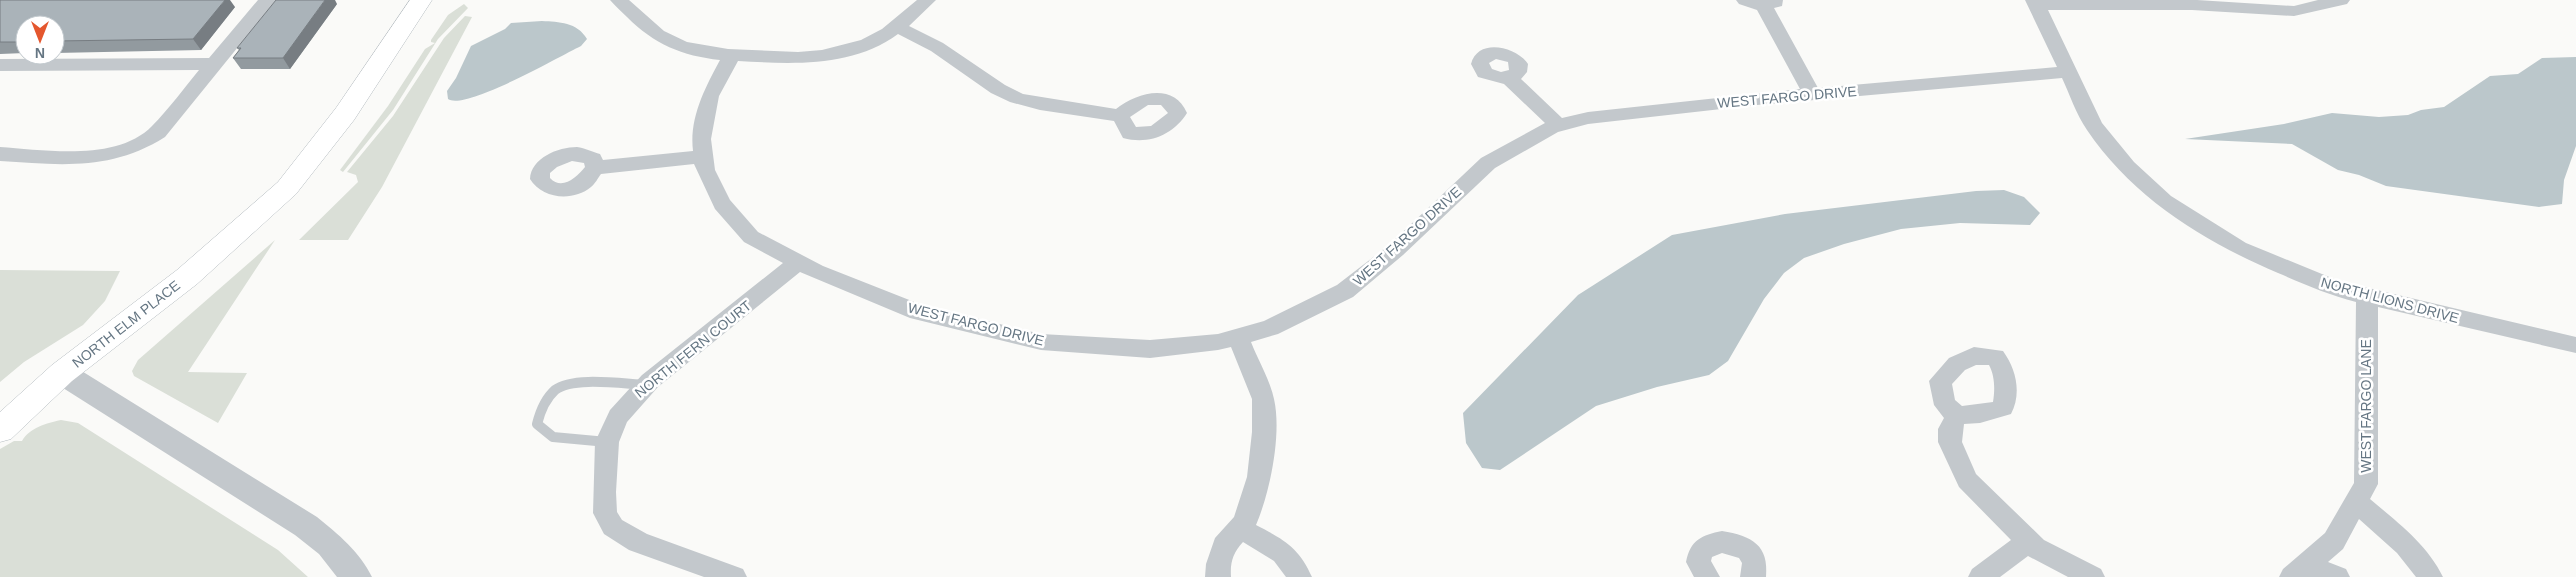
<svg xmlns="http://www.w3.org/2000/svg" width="2576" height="577" viewBox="0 0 2576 577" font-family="Helvetica,sans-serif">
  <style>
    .green { fill: #dadfd7 }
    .water { fill: #bbc7cb }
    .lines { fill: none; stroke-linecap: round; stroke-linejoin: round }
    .secondary-casing { stroke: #b3babf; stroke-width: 1 }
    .service { stroke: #c3c8cc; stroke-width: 10 }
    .minor { fill: #c3c8cc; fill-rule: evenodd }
    .tertiary { fill: #c3c8cc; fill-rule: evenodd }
    .secondary { fill: #fff; fill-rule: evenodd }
    .wall { fill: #929a9f }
    .shaded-wall { fill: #777d82 }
    .building { fill: #aab3b9; stroke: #777d82 }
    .labels { text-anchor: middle; stroke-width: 5; stroke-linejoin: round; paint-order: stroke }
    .street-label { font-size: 14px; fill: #657683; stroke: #fff }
  </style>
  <rect width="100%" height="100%" fill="#fafaf8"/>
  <!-- green -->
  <g class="green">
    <path d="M 464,4 L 468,8 L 438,39 L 393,110 L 343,172 L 340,170 L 388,106 L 425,49 L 435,43 L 431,42 L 431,40 L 448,15 Z"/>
    <path d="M 465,16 L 472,17 L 382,187 L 348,240 L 299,240 L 358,182 L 356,175 L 347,172 L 393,116 L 444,38 Z"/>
    <path d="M 275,240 L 188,372 L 247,373 L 218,423 L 134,376 L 132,371 L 138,360 Z"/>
    <path d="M 0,270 L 120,271 L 105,301 L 83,325 L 24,362 L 0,382 Z"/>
    <path d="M 61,420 L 78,423 L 278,550 L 308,577 L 0,577 L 0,449 L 14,441 L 22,441 C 29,428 47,423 61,420 Z"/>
  </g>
  <!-- water -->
  <g class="water">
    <path d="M 542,21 C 559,22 577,22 587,39 L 581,46 C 560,56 465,111 448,99 L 447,91 L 456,78 L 471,46 L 505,29 L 511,23 Z"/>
    <path d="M 2576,57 L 2576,146 L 2564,180 L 2562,204 L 2539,207 L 2386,186 L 2359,175 L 2338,170 L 2292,144 L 2185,139 L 2284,124 L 2332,113 L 2379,117 L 2408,115 L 2421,110 L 2444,107 L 2490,76 L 2518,74 L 2542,58 Z"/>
    <path d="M 2004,190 L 2024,197 L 2040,213 L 2030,225 L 1960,223 L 1901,229 L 1844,244 L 1804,258 L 1784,273 L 1764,299 L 1728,361 L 1709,375 L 1657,387 L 1596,406 L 1500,470 L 1482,468 L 1466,443 L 1463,413 L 1578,295 L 1672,235 L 1785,214 L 1976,191 Z"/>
  </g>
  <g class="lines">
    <defs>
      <path id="secondary" d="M 410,0 L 432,0 L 354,120 L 296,194 L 197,284 L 72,381 L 11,439 L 0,442 L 0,412 L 52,365 L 177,270 L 278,182 L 336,108 Z"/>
    </defs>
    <!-- secondary casing -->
    <use href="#secondary" class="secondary-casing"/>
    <!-- service -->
    <path class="service" d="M 607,442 L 553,437 L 537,424 C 540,412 545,399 555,390 C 573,376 623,384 646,385"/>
    <!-- minor -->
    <g class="minor">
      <path d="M 258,0 L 276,0 L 165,137 C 111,171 61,165 0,161 L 0,147 C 45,150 117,162 152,126 C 169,109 184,88 199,70 L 0,71 L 0,59 L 209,58 Z"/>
      <path d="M 610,0 L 629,0 L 664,31 L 687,42 L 728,49 L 798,52 L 822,50 L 861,40 L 882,29 L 917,0 L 936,0 L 909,26 L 943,43 L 1005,85 L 1023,94 L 1116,109 C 1137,92 1174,82 1187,113 C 1173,135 1149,145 1123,138 L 1114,121 L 1040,110 L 1010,102 L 991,93 L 931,51 L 898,34 C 852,68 791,64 738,61 L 719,96 L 711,139 L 715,170 L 730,200 L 758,232 L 823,266 L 922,305 L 1041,334 L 1150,340 L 1218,334 L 1264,321 L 1337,285 L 1389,245 L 1481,158 L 1545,123 L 1504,84 L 1478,77 L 1471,64 C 1478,37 1517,47 1528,64 L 1527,72 L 1521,79 L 1562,118 L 1588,112 L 1800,89 L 1757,10 L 1739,4 L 1736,0 L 1783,0 L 1782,6 L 1774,8 L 1818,88 L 2057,67 L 2025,0 L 2197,0 L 2294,6 L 2318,0 L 2350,0 L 2347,4 L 2294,16 L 2192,10 L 2048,10 L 2102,123 L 2134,162 L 2171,196 L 2246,243 L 2339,281 L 2576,337 L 2576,353 L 2378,307 L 2378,484 L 2370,499 C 2397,522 2427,544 2443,577 L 2416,577 L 2397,553 L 2359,519 L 2343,549 L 2328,562 L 2346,569 L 2350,577 L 2279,577 L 2283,569 L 2325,533 L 2354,483 L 2356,302 C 2329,295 2304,284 2278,273 C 2203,241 2133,198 2087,130 C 2076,114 2070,95 2062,78 L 1757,105 L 1588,124 L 1558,132 L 1495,168 L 1403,255 L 1353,297 L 1278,334 L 1251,342 C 1258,360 1270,380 1274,399 C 1282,434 1270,492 1256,525 C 1283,539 1299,547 1312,577 L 1286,577 L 1274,561 L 1243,542 C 1233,553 1230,562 1231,577 L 1205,577 L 1206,564 L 1215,538 L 1234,517 L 1247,477 L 1252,432 L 1252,399 L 1231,347 L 1218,350 L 1150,358 L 1041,350 L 910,318 L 800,272 L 658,387 L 627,422 L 619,442 L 616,492 L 617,512 L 622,520 L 647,534 L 743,569 L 747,577 L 704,577 L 629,550 L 604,534 L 593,513 L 595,442 L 610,410 L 642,375 L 783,263 L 744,242 L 715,209 L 694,164 L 601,174 C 598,178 595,184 591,187 C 573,202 542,199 530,179 C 531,158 558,147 577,147 C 585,148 593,152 600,154 L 603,160 L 693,151 C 689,118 705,88 720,60 C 682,56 654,44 627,17 C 621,11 615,6 610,0 ZM 1496,59 L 1508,62 L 1509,70 L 1501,72 L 1492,69 L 1489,63 ZM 1148,105 L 1161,105 L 1168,113 L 1151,126 L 1136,127 L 1130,117 ZM 572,161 L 584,163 L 585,167 C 577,177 562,191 550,178 L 550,173 L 557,167 Z"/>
      <path d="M 1974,347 L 2003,351 C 2016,369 2022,393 2011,414 L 1980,423 L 1964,424 L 1962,442 L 1976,474 L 2044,540 L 2101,569 L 2105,577 L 2068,577 L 2028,556 L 2000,577 L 1968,577 L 1972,569 L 2011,540 L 1959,487 L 1938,442 L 1938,429 L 1944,418 L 1934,405 L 1929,381 L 1949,358 ZM 1976,365 L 1989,365 C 1995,376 1995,390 1993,402 L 1962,406 L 1955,400 L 1952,384 L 1965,370 Z"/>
      <path d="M 1722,531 C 1752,536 1769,545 1766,577 L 1740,577 L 1742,563 L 1739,558 L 1722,553 L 1712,557 L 1711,561 L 1720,577 L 1694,577 L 1686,562 C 1690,540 1702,535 1722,531 Z"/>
    </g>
    <!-- tertiary -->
    <path class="tertiary" d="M 62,362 L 72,365 L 317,517 C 338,534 360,552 372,577 L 337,577 L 319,554 L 295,535 L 52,381 L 48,373 L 52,365 Z"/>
    <!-- secondary -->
    <use href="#secondary" class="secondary"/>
  </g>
  <!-- wall -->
  <g class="wall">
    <path d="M 0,0 L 235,7 L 201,50 L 55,53 L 55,25 L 25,25 L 25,53 L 0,54 Z"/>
    <path d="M 337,4 L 290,69 L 241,69 L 233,58 L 239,50 L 237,48 Z"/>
  </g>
  <!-- shaded-wall -->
  <g class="shaded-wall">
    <path d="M 225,0 L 230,0 L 235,7 L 201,50 L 193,39 Z"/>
    <path d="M 325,0 L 335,0 L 337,4 L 290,69 L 283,58 Z"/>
  </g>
  <!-- building -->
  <g class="building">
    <path d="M 0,0 L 225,0 L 193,39 L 55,41 L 55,25 L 25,25 L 25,42 L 0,42 Z"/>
    <path d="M 276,0 L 325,0 L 283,58 L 233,58 L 241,48 L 237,48 Z"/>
  </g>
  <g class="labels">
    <!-- street labels -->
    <g class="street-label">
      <text transform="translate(1787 97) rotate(-5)" y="5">WEST FARGO DRIVE</text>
      <text transform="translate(1407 236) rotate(-42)" y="5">WEST FARGO DRIVE</text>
      <text transform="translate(2390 300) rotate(15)" y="5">NORTH LIONS DRIVE</text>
      <text transform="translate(126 324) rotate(-38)" y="5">NORTH ELM PLACE</text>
      <text transform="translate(976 324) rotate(14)" y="5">WEST FARGO DRIVE</text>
      <text transform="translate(693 349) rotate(-39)" y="5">NORTH FERN COURT</text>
      <text transform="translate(2366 406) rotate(-90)" y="5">WEST FARGO LANE</text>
    </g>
  </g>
  <!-- north arrow -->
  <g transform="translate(40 40) rotate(180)"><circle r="24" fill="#ffffff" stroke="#c1c8cd"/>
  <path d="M0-4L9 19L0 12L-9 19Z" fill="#e4572e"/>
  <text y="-8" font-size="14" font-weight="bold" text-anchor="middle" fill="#657683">N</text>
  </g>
</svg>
